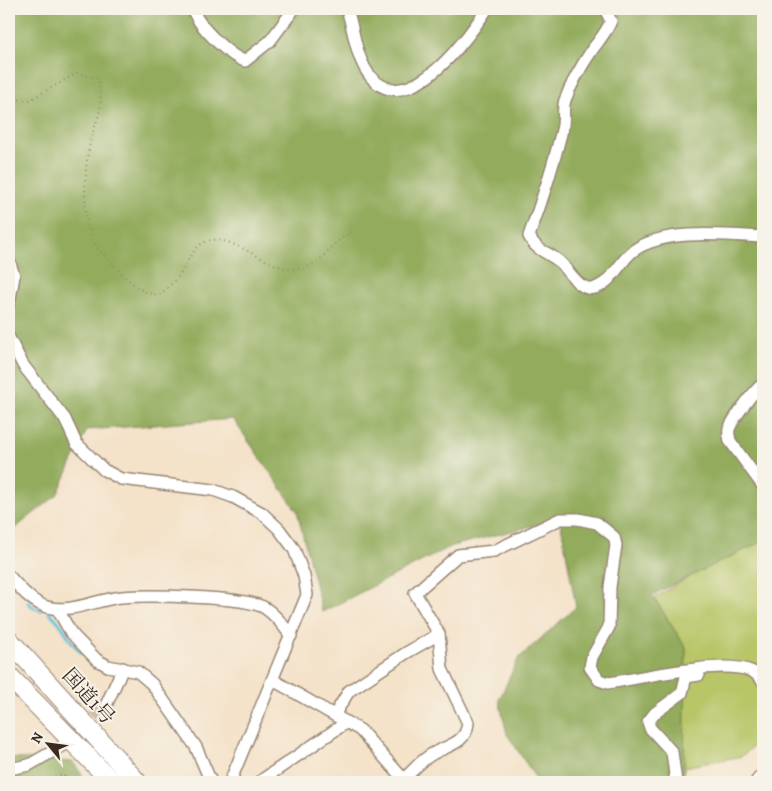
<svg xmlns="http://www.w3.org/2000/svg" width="772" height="791" viewBox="0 0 772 791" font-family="Alegreya,'Noto Serif JP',serif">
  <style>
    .green { fill: #b8c668; stroke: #7a7843 }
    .forest { fill: #92ab5c; stroke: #666a3d }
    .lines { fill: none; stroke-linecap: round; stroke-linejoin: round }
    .stream { stroke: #60c2de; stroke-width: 3 }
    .minor-tunnel { stroke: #cfbda7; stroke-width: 11; stroke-dasharray: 11 5.5; stroke-linecap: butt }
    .minor-casing { stroke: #988674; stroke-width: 14 }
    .trunk-casing { stroke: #988674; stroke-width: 21 }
    .path { stroke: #988674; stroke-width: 2; stroke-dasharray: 1 4; stroke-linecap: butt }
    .minor { stroke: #fff; stroke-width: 11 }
    .trunk { stroke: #fff; stroke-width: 19 }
    .labels { text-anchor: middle; stroke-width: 4; stroke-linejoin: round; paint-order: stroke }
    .street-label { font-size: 20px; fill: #3b2a1e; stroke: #f7f3e8 }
  </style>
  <rect width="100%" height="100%" fill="#f7f3e8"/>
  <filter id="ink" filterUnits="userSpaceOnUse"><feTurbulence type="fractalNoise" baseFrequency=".02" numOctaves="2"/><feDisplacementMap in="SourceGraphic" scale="10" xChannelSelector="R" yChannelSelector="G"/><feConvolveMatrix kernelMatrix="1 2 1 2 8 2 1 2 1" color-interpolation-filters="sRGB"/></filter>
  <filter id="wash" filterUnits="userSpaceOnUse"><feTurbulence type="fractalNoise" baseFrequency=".0096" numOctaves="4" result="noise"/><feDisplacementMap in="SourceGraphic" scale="20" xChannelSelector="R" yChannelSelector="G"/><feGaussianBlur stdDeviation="1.12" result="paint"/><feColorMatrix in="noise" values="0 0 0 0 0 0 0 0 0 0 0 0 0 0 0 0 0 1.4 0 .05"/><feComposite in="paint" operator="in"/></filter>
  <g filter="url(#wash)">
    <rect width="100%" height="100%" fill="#f4e2c9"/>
    <!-- green -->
    <path class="green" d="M 763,541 L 763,738 L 742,756 L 679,768 L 686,648 L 654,598 L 734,551 Z"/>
    <!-- forest -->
    <g class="forest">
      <path d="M 9,9 L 763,9 L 763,541 L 652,595 L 686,648 L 684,775 L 616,777 L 602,782 L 547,782 L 537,780 L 507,734 L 499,700 L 518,659 L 576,607 L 560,519 L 452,546 L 322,612 L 297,511 L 233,419 L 87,430 L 57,495 L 9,533 Z"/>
      <path d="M 9,758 L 73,762 L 87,782 L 9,782 Z"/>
    </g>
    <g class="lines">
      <!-- stream -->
      <g class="stream">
        <path d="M 28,602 L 34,608 L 41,610"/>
        <path d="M 49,613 C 65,623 68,645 85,655"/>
      </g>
    </g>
  </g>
  <g filter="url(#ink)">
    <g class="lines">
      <!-- minor-tunnel -->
      <path class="minor-tunnel" d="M 82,728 L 107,703"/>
      <defs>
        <g id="minor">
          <path d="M 193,9 C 197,25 229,56 245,61 L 270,41 L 294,9"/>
          <path d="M 347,9 C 354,30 356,60 371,77 C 409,121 469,36 487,9"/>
          <path d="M 605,9 L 611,21 C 606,33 599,40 592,50 C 582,65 572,82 565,100 C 562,109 565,120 562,130 C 553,166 542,201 529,236 C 537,252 547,251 560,262 C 569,270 579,292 595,288 C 612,283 620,261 633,251 C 664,228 726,235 763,237"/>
          <path d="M 9,260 L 14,276 L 9,304"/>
          <path d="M 9,338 L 23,365 L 65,419 L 76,443 L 104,470 L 121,479 L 213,490 L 233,497 L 262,513 L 279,529 L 294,549 L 304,576 L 307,595 L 230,782"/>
          <path d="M 763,384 C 754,390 733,419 729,429 C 728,433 729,436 730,441 L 763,486"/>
          <path d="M 9,576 C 19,587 32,603 47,607 C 71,614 97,599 122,597 C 147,595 246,596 265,608 C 276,615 284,626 291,636"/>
          <path d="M 58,610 L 71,633 L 97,660 L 108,666 L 138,672 L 152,684 L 196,747 L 211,782"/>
          <path d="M 273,680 L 360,730 L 406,782"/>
          <path d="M 107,703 L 123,668"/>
          <path d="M 335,714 L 349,691 L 406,653 L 439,634"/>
          <path d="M 9,769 L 29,765 L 64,745"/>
          <path d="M 259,782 L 347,722"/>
          <path d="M 409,782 L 409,774 C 417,766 424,758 434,753 C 449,745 466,743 468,723 L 442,669 L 439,634 L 415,593 L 458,555 L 494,551 L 560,519 L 578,519 L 597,523 L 614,537 L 616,545 L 610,587 L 609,627 L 592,657 L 590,667 L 599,680 L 608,683 C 641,678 722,659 751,671 C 756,673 760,678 763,681"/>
          <path d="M 676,782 L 672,752 L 650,728 L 648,722 L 655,713 L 682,693 L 686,677 L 699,675"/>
          <path d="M 756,782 L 763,773"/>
        </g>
        <g id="trunk">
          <path d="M 9,640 L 137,782"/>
          <path d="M 9,676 L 112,782"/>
        </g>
      </defs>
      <!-- minor casing -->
      <use href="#minor" class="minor-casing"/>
      <!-- trunk casing -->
      <use href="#trunk" class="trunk-casing"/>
      <!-- path -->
      <g class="path">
        <path d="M 9,99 L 30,100 L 77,73 L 98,79 C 104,108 99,112 91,139 C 84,163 81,222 95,244 C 100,252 109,260 116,267 C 129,281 139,293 159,295 C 165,290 171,285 176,279 C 185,269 190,253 200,245 C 225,224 269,274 300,269 C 323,266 331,240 352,232"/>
        <path d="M 26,777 L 36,781 L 63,775 L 71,782"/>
      </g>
      <!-- minor -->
      <use href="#minor" class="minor"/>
      <!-- trunk -->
      <use href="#trunk" class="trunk"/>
    </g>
  </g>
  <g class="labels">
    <!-- street labels -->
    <g class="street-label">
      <text transform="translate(89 696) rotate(48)" y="7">国道1号</text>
    </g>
  </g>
  <!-- margin -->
  <rect width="772" height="791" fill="none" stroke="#f7f3e8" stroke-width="30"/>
  <!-- north arrow -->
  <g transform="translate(48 744) rotate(299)" stroke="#f7f3e8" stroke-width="4" paint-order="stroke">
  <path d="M0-4L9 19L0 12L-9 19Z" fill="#3b2a1e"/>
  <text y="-8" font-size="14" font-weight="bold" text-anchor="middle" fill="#3b2a1e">N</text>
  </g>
</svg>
